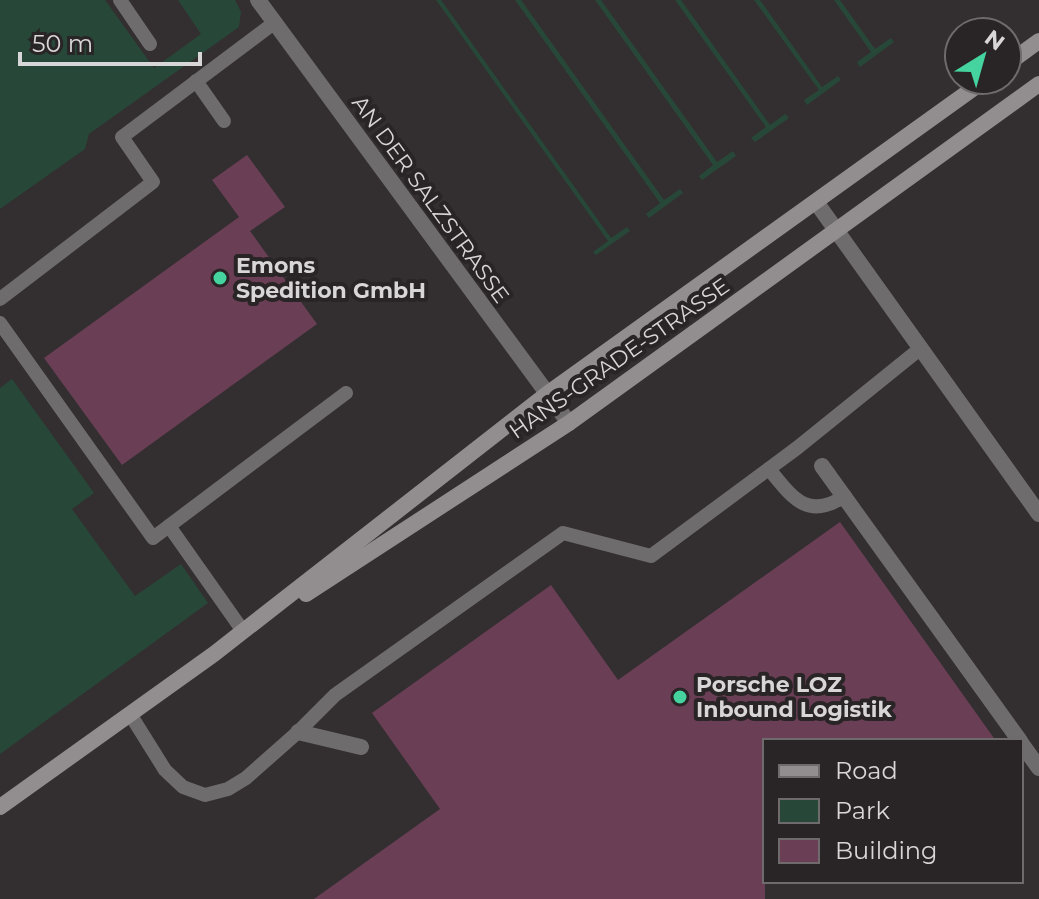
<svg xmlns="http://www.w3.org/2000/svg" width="1039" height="899" viewBox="0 0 1039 899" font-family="Montserrat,sans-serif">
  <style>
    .green { fill: #274839 }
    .building { fill: #6a3f55 }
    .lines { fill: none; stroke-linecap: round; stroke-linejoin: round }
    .lane { stroke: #6f6c6d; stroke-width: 14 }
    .street { stroke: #6f6c6d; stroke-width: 16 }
    .secondary { stroke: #928e90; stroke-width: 16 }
    .poi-dot { fill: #45d49f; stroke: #292426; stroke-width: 3 }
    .labels { text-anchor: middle; stroke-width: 8; stroke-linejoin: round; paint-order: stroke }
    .street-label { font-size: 22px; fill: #d9d6d7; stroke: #292426 }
    .poi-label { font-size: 22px; font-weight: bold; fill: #d9d6d7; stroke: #292426; text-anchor: start }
  </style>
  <rect width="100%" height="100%" fill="#332e30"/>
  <!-- green -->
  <g class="green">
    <path d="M 0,0 L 105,0 L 154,68 L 201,34 L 178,0 L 235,0 L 241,12 L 239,27 L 89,134 L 85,149 L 0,209 Z"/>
    <path d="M 436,0 L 441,0 L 611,238 L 627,227 L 630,231 L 596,255 L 593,252 L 608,241 Z"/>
    <path d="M 515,0 L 521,0 L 664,200 L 680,189 L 683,193 L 649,218 L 646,214 L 660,203 Z"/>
    <path d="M 595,0 L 601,0 L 717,162 L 733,151 L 736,156 L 702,180 L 699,176 L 713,165 Z"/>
    <path d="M 675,0 L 681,0 L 770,125 L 785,114 L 789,118 L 755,142 L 751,138 L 766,127 Z"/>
    <path d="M 754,0 L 760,0 L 822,87 L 838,76 L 841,80 L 807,105 L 804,100 L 819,90 Z"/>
    <path d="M 834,0 L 840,0 L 875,49 L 891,38 L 894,42 L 860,67 L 857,62 L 871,52 Z"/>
    <path d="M 12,379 L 94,493 L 72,509 L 135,596 L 181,564 L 208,603 L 0,754 L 0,388 Z"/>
  </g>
  <!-- building -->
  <g class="building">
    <path d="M 247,155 L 285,207 L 250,231 L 317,324 L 122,465 L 44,358 L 239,217 L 212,180 Z"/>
    <path d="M 840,522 L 996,741 L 765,741 L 765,899 L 314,899 L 440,809 L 372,713 L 551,585 L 618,680 Z"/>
  </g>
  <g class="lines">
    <!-- lane -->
    <g class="lane">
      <path d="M 120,0 L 150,44"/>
      <path d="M 196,81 L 224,121"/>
      <path d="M 0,299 L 153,182 L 122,137 L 274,23"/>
      <path d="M 0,323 L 153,538 L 346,393"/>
      <path d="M 769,469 C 792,497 807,521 845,496"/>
      <path d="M 169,526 L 243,631"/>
      <path d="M 130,714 L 165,770 L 183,787 L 205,795 L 228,789 L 246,778 L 298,732 L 335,695 L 563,533 L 651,556 L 797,448 L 921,348"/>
    </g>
    <!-- street -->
    <g class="street">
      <path d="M 258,0 L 569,423"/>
      <path d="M 816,202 L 1039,514"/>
      <path d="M 822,466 L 1020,741"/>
      <path d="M 298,732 L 361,747"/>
      <path d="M 1021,743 L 1039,768"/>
    </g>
    <!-- secondary -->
    <g class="secondary">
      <path d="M 1007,64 L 1039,41"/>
      <path d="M 306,594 L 569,423 L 1039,84"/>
      <path d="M 0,807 L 214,654 L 547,394 L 985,80"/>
    </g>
  </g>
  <!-- markers -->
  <g class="poi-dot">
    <circle cx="220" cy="278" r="8"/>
    <circle cx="680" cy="697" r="8"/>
  </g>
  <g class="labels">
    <!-- street labels -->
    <g class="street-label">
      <text transform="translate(431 199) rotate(54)" y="8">AN DER SALZSTRASSE</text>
      <text transform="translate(619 358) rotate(-35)" y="8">HANS-GRADE-STRASSE</text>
    </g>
    <!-- poi labels -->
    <g class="poi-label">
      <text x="236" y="273">Emons<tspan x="236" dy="25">Spedition GmbH</tspan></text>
      <text x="696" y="692">Porsche LOZ<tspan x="696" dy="25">Inbound Logistik</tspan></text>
    </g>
  </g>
  <!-- legend -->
  <rect x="763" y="739" width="260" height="144" fill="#292426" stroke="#6f6b6d" stroke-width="2"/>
  <rect x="779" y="765" width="40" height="12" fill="#928e90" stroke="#6f6b6d" stroke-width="2"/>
  <text x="835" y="779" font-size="24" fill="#d9d6d7">Road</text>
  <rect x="779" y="799" width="40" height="24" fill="#274839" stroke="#6f6b6d" stroke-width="2"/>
  <text x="835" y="819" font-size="24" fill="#d9d6d7">Park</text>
  <rect x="779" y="839" width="40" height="24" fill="#6a3f55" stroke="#6f6b6d" stroke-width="2"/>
  <text x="835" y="859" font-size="24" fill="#d9d6d7">Building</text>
  <!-- north arrow -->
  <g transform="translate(983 56) rotate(37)"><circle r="38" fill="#292426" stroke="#6f6b6d" stroke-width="2"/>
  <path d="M0-6L14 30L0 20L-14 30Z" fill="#45d49f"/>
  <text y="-12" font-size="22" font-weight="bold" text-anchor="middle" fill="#d9d6d7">N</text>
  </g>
  <!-- scale -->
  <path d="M20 52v12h180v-12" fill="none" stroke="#d9d6d7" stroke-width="4"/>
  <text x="32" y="52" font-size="24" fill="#d9d6d7" stroke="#292426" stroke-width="6" paint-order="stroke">50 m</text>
</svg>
